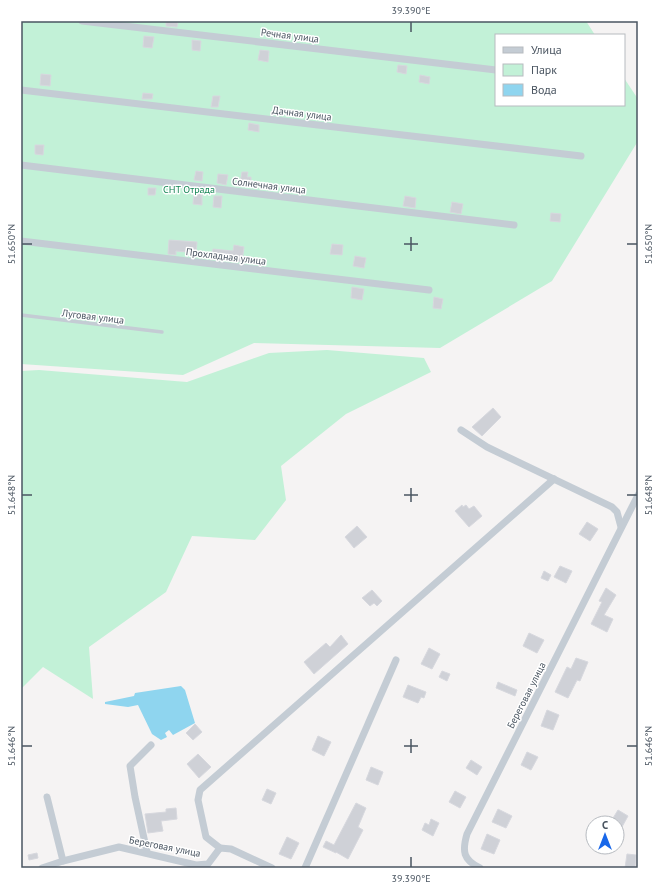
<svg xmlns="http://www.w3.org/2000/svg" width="659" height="889" viewBox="0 0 659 889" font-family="'PT Sans',sans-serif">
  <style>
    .green { fill: #c2f1d7 }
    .water { fill: #8fd5ef }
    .building { fill: #cfd1d7; stroke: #d7d8de }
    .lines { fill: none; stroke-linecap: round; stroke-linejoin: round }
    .lane { stroke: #c4ccd4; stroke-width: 3.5 }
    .street { stroke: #c4ccd4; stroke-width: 7 }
    .ticks { fill: none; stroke: #4a5561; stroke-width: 1.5 }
    .labels { text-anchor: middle; stroke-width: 3; stroke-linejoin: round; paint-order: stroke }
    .street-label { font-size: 10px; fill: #4a5561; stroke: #fff }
    .park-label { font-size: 10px; fill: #168655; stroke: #fff }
    .neatline { fill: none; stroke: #4a5561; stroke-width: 1.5 }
    .ticks-label { font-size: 10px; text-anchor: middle; fill: #4a5561 }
  </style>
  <rect width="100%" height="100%" fill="#f5f3f3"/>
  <!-- green -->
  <g class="green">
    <path d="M 21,21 L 586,21 L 595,35 L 496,35 L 496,105 L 624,105 L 624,78 L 638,99 L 638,141 L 552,281 L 440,348 L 254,343 L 183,375 L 21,364 Z"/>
    <path d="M 327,350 L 424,358 L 431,372 L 346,414 L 281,466 L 286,500 L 255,540 L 192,536 L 166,592 L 89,647 L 93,699 L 43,667 L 21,689 L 21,371 L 39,370 L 187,382 L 269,353 Z"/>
  </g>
  <!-- water -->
  <path class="water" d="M 181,686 L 185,690 L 195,723 L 173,735 L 169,730 L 165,733 L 167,737 L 161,740 L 152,734 L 138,705 L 128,707 L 105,704 L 105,702 L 134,696 L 135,693 Z"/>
  <!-- building -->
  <g class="building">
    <path d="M 166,21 L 178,21 L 177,27 L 166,26 Z"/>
    <path d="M 144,36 L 154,37 L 152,48 L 143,47 Z"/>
    <path d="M 192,40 L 201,41 L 200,51 L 192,50 Z"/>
    <path d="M 260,50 L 269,51 L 268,62 L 258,60 Z"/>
    <path d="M 398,65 L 407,66 L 406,74 L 397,72 Z"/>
    <path d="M 41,74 L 51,75 L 50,86 L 40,85 Z"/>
    <path d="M 420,75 L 430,77 L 429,84 L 419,82 Z"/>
    <path d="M 143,93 L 153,94 L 152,99 L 142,99 Z"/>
    <path d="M 213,96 L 220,96 L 218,107 L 211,107 Z"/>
    <path d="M 249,123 L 259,125 L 259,132 L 248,130 Z"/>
    <path d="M 35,145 L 44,145 L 43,155 L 35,154 Z"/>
    <path d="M 196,171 L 203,172 L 202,181 L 194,180 Z"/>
    <path d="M 242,172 L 248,172 L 247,177 L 251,177 L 251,185 L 240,183 Z"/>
    <path d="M 218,174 L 228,175 L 226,185 L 217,183 Z"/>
    <path d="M 148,188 L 156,188 L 155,195 L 148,195 Z"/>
    <path d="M 194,194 L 202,194 L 202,205 L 193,204 Z"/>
    <path d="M 214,196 L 222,196 L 221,208 L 213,207 Z"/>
    <path d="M 405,196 L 416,198 L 415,208 L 403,206 Z"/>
    <path d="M 452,202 L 463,204 L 461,214 L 450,212 Z"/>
    <path d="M 551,213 L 561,214 L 560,222 L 550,221 Z"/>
    <path d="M 169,240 L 197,242 L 196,253 L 176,251 L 176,255 L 168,254 Z"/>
    <path d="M 332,244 L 343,245 L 342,255 L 330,254 Z"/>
    <path d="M 234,245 L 244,247 L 242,262 L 211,259 L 213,249 L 233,251 Z"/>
    <path d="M 355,256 L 366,258 L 364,268 L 353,266 Z"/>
    <path d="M 352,287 L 364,289 L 362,300 L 351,298 Z"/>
    <path d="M 434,297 L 443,299 L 441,309 L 433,308 Z"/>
    <path d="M 493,408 L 501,417 L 482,436 L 472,427 Z"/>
    <path d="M 462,505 L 463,507 L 466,505 L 469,509 L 474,506 L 482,516 L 469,527 L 455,511 Z"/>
    <path d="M 587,522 L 598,529 L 590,541 L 579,534 Z"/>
    <path d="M 357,526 L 367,537 L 354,548 L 345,537 Z"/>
    <path d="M 560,566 L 572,571 L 566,583 L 554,577 Z"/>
    <path d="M 544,571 L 551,575 L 548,581 L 541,578 Z"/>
    <path d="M 606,588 L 616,595 L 604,615 L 613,619 L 607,632 L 591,624 L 602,602 L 599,601 Z"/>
    <path d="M 372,590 L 382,601 L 377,606 L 374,603 L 370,606 L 362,598 Z"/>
    <path d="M 529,633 L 544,640 L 537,653 L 523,646 Z"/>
    <path d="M 341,635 L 348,644 L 314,674 L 304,662 L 326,643 L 330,647 Z"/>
    <path d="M 429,648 L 440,654 L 432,669 L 421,664 Z"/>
    <path d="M 576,658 L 588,662 L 580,681 L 577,680 L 568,698 L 555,692 L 567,667 L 571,669 Z"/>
    <path d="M 442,671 L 450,674 L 447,681 L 439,677 Z"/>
    <path d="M 498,682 L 517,690 L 515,696 L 496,688 Z"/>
    <path d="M 408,685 L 426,692 L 424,698 L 421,697 L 418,703 L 403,697 Z"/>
    <path d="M 547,710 L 559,715 L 553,730 L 541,726 Z"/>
    <path d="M 195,724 L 202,732 L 193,740 L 186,733 Z"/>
    <path d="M 318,736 L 331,742 L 324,756 L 312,750 Z"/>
    <path d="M 527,752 L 538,757 L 531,770 L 521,765 Z"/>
    <path d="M 198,754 L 211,767 L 199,778 L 187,764 Z"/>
    <path d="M 471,760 L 482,767 L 477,775 L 466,768 Z"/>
    <path d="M 371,767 L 383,772 L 378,785 L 366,780 Z"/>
    <path d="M 267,789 L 276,793 L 271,804 L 262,800 Z"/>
    <path d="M 455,791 L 466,797 L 460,808 L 449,802 Z"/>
    <path d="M 356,803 L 366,808 L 358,827 L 363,830 L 348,859 L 336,852 L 336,853 L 323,847 L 326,841 L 334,845 Z"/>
    <path d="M 176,808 L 177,819 L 161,821 L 163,831 L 148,833 L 145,814 L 166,812 L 166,809 Z"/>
    <path d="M 498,809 L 512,816 L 506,828 L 492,822 Z"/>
    <path d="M 618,810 L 628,816 L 617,836 L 617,823 L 610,823 Z"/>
    <path d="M 431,819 L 439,823 L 433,836 L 422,830 L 425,823 L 429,825 Z"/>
    <path d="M 487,834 L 500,840 L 494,854 L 481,849 Z"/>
    <path d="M 287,837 L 299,843 L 291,859 L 279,854 Z"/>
    <path d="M 37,853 L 38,858 L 29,860 L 28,855 Z"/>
    <path d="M 627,854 L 636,855 L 635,868 L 625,868 Z"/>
  </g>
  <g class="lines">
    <!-- lane -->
    <path class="lane" d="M 21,315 L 162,332"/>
    <!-- street -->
    <g class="street">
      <path d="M 82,21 L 496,70"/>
      <path d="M 21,90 L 581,156"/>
      <path d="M 21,165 L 514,225"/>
      <path d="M 21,241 L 429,290"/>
      <path d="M 461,430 L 487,447 L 612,507 L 617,512 L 621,527"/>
      <path d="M 47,797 L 63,861 L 119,847 L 196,865 L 208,864 L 220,848 L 231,849 L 272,868"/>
      <path d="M 220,848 L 206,837 L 198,800 L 200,790 L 554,479"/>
      <path d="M 147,852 L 135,797 L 130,766 L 151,745"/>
      <path d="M 42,868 L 63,861"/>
      <path d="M 305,868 L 396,660"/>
      <path d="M 480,868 C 463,860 462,851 467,834 L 638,495"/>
    </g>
  </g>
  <!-- ticks -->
  <path class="ticks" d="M 411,22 L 411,32M 411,237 L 411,251M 22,244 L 32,244M 404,244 L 418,244M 627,244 L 637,244M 411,488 L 411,502M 22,495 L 32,495M 404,495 L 418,495M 627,495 L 637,495M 411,739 L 411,753M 22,746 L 32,746M 404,746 L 418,746M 627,746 L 637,746M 411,857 L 411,867"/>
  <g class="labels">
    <!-- street labels -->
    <g class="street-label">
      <text transform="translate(290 35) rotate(7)" y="4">Речная улица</text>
      <text transform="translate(302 113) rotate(7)" y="4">Дачная улица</text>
      <text transform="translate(269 185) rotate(7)" y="4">Солнечная улица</text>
      <text transform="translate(226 256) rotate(7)" y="4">Прохладная улица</text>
      <text transform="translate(93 316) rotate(7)" y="4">Луговая улица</text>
      <text transform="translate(526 695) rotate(-63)" y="4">Береговая улица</text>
      <text transform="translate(165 846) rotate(11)" y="4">Береговая улица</text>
    </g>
    <!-- park labels -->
    <g class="park-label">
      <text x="189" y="193">СНТ Отрада</text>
    </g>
  </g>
  <!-- border -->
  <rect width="659" height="889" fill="none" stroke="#ffffff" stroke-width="44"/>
  <!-- legend -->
  <rect x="495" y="34" width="130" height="72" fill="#ffffff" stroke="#b7bbc0"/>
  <rect x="503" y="47" width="20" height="6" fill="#c4ccd4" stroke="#b7bbc0"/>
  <text x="531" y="54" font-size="12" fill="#4a5561">Улица</text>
  <rect x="503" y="64" width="20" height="12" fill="#c2f1d7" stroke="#b7bbc0"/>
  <text x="531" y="74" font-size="12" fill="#4a5561">Парк</text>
  <rect x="503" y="84" width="20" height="12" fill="#8fd5ef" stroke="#b7bbc0"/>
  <text x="531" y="94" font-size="12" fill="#4a5561">Вода</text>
  <!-- north arrow -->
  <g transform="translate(605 835)"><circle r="19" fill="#ffffff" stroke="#b7bbc0"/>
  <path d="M0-3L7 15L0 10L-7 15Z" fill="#1867e9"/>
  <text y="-6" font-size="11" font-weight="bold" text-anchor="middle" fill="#4a5561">С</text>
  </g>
  <rect x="22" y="22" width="615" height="845" class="neatline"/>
  <g class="ticks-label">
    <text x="411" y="14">39.390°E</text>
    <text transform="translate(11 244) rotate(-90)" y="4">51.650°N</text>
    <text transform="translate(648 244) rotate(-90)" y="4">51.650°N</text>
    <text transform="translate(11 495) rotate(-90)" y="4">51.648°N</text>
    <text transform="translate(648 495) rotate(-90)" y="4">51.648°N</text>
    <text transform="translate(11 746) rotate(-90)" y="4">51.646°N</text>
    <text transform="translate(648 746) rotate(-90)" y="4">51.646°N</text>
    <text x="411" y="882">39.390°E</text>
  </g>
</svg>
